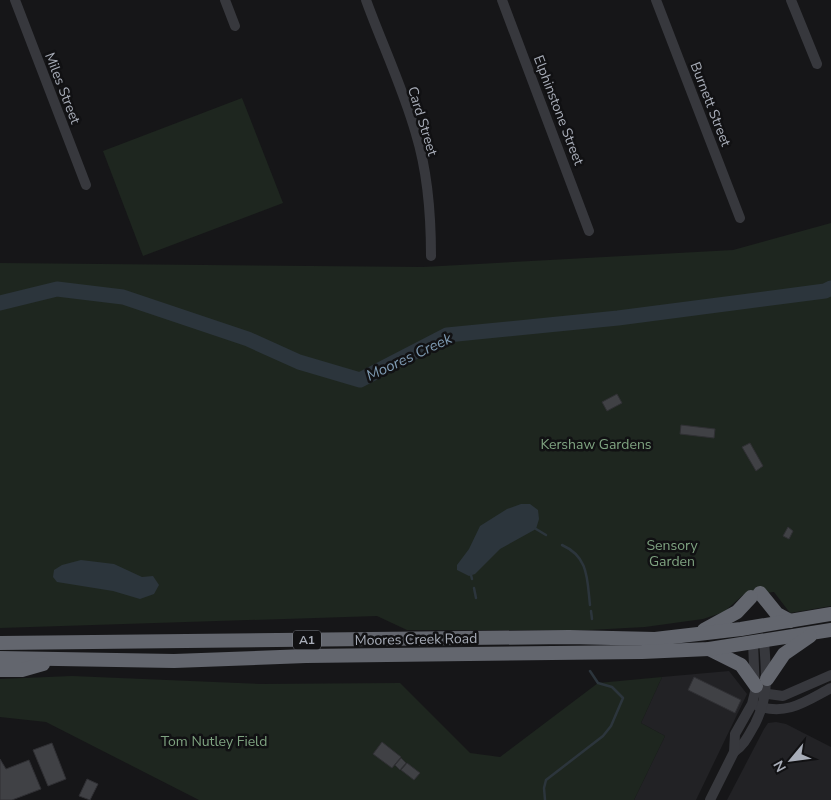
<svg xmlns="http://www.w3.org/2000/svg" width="831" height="800" viewBox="0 0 831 800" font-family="'Nunito Sans',sans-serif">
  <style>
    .built { fill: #222225 }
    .green { fill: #1e261f }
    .water { fill: #2c353c }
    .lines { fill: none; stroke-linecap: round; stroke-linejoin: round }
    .stream { stroke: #2c353c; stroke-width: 2.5 }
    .river { stroke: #2c353c; stroke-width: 15 }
    .building { fill: #404145; stroke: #303034 }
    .minor { stroke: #37383d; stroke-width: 10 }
    .highway { stroke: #63666e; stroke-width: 14 }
    .labels { text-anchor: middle; stroke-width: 5; stroke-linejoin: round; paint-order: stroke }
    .shield { fill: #111113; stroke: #7b7e86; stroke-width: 1 }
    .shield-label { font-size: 12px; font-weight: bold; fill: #a8adb8 }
    .street-label { font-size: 14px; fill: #a8adb8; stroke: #111113 }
    .park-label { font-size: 14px; fill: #7fa381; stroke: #111113 }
    .water-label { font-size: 15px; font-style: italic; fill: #7f9bb3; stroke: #111113 }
  </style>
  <rect width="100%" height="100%" fill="#161618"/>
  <!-- built -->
  <g class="built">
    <path d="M 729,671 L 747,694 L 696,800 L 634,800 L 665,736 L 641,723 L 662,677 Z"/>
    <path d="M 776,722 L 786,724 L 831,747 L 831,800 L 727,800 L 764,729 L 768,723 Z"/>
  </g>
  <!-- green -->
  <g class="green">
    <path d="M 242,98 L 283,203 L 143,256 L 103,151 Z"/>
    <path d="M 831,223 L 831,606 L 790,613 L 774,592 L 743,595 L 724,612 L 703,619 L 645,627 L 589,630 L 407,630 L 377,616 L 0,628 L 0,263 L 423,267 L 733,250 Z"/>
    <path d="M 72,676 L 259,684 L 400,683 L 470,753 L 500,757 L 598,683 L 662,677 L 641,723 L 665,736 L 634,800 L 199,800 L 46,722 L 0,717 L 0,679 Z"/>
  </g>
  <!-- water -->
  <g class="water">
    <path d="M 521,504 L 530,504 L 538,510 L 539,519 L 536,529 L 500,549 L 475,574 L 469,576 L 457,570 L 457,565 L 469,549 L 480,526 L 507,509 Z"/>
    <path d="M 81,560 L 114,564 L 142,577 L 153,576 L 159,585 L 154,594 L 140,599 L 113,591 L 57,582 L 53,577 L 54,570 L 62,565 Z"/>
  </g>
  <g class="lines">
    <!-- stream -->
    <g class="stream">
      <path d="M 536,529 L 546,535"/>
      <path d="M 562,545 C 589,557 587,579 590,605"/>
      <path d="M 471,575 L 472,579"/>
      <path d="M 474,588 L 476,598"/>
      <path d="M 591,611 L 592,619"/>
      <path d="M 545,800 L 544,788 L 546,780 L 603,736 L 611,726 L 623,698 L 612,687 L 598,683 L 590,671"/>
    </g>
    <!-- river -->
    <path class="river" d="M 0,303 L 57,289 L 123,297 L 248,339 L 299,362 L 360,380 L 447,335 L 618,318 L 825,291 L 831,288"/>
  </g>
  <!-- building -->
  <g class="building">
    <path d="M 617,394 L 622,403 L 607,411 L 602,402 Z"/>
    <path d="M 681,425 L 715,429 L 714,438 L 680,434 Z"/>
    <path d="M 750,443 L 763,466 L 756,471 L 742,447 Z"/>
    <path d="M 788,527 L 793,531 L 789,539 L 783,536 Z"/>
    <path d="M 694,677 L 741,700 L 735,713 L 688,690 Z"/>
    <path d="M 382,742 L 401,757 L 392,768 L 373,754 Z"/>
    <path d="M 52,743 L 66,779 L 48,786 L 33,750 Z"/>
    <path d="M 401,758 L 406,763 L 400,770 L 395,765 Z"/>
    <path d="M 0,759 L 6,769 L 29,760 L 41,789 L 12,800 L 0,800 Z"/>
    <path d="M 407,763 L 420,773 L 414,780 L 401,770 Z"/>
    <path d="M 87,779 L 98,784 L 90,800 L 79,796 Z"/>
  </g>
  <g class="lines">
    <!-- minor -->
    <g class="minor">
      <path d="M 15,0 L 86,185"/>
      <path d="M 225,0 L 235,26"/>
      <path d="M 366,0 C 382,44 403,88 416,134 C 428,173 431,215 431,256"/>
      <path d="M 502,0 L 589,231"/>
      <path d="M 656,0 L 740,218"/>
      <path d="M 791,0 L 817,64"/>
      <path d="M 761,693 L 783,696 L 831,675"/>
      <path d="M 758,706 C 787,716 806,701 831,688"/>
      <path d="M 734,752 C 745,744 748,736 755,724 C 770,694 766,673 764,640"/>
      <path d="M 710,800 L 734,752 L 735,734 L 752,704 L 755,692 L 753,642"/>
    </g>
    <!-- highway -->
    <g class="highway">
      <path d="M 760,593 L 777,614 L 790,621"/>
      <path d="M 704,630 L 737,612 L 751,597"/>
      <path d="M 0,643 L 569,637 L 655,639 L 741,629 L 831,614"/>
      <path d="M 709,649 L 741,665 L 756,686"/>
      <path d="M 0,658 L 174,661 L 306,656 L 642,652 L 709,649 L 831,630"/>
      <path d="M 0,670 L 22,670 L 43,664"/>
      <path d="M 767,679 L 784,654 L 810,636"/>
    </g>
  </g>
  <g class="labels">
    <!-- shield labels -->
    <rect class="shield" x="293" y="630.5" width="28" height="19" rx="4"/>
    <g class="shield-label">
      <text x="307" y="644">A1</text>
    </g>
    <!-- street labels -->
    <g class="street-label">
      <text transform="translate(63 88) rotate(69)" y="5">Miles Street</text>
      <text transform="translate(711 104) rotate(69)" y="5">Burnett Street</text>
      <text transform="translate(559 110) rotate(69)" y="5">Elphinstone Street</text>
      <text transform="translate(423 121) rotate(73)" y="5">Card Street</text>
      <text transform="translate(416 639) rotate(-1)" y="5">Moores Creek Road</text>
    </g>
    <!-- park labels -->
    <g class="park-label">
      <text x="596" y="449">Kershaw Gardens</text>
      <text x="672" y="550">Sensory<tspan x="672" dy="16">Garden</tspan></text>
      <text x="214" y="746">Tom Nutley Field</text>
    </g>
    <!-- water labels -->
    <g class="water-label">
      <text transform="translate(409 357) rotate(-25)" y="5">Moores Creek</text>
    </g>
  </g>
  <!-- north arrow -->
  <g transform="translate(791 760) rotate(241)" stroke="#111113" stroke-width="4" paint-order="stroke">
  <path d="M0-4L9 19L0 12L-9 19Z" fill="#a8adb8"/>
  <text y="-8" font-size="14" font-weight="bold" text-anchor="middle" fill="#a8adb8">N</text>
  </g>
</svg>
